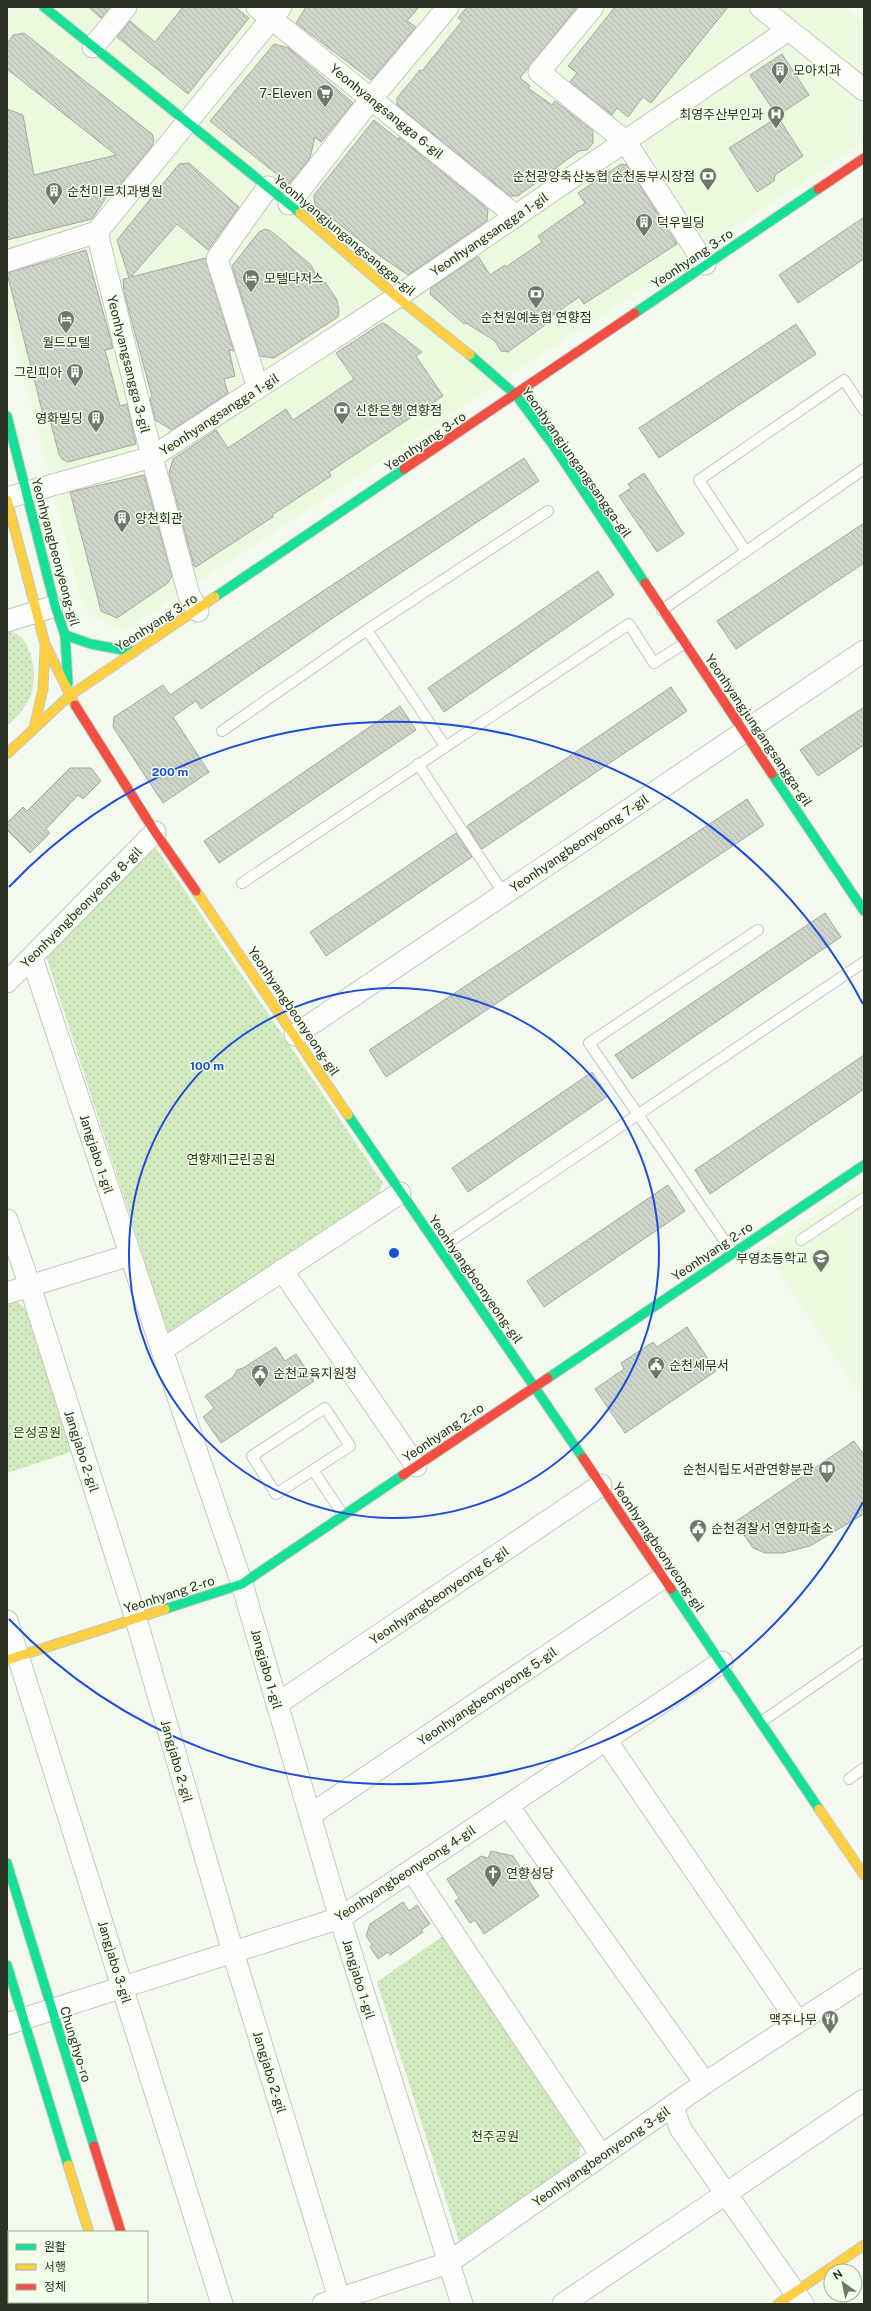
<svg xmlns="http://www.w3.org/2000/svg" width="871" height="2311" viewBox="0 0 871 2311" font-family="'Public Sans','Noto Sans KR',sans-serif">
  <style>
    .built { fill: #ebfade }
    .grass { fill: url(#grass-dots) }
    .building { fill: url(#building-back-hatch); stroke: #a5aba0 }
    .lines { fill: none; stroke-linecap: round; stroke-linejoin: round }
    .lane-casing { stroke: #c2c9bd; stroke-width: 12 }
    .street-casing { stroke: #c2c9bd; stroke-width: 23 }
    .fast-casing { stroke: #c2c9bd; stroke-width: 11 }
    .slow-casing { stroke: #c2c9bd; stroke-width: 11 }
    .jam-casing { stroke: #c2c9bd; stroke-width: 11 }
    .lane { stroke: #fdfefc; stroke-width: 10 }
    .street { stroke: #fdfefc; stroke-width: 21 }
    .fast { stroke: #16e098; stroke-width: 9 }
    .slow { stroke: #ffcf43; stroke-width: 9 }
    .jam { stroke: #f24e42; stroke-width: 9 }
    .ring { fill: none; stroke: #1d4ed8; stroke-width: 2 }
    .labels { text-anchor: middle; stroke-width: 3; stroke-linejoin: round; paint-order: stroke }
    .poi-label { font-size: 13px; fill: #2b3225; stroke: #f2fee9; text-anchor: start }
    .street-label { font-size: 13px; fill: #2b3225; stroke: #f2fee9 }
    .park-label { font-size: 13px; fill: #1f3800; stroke: #f2fee9 }
    .centre { fill: #1d4ed8; stroke: #f2fee9; stroke-width: 2 }
    .ring-label { font-size: 12px; text-anchor: middle; font-weight: bold; fill: #1d4ed8; stroke: #f2fee9; stroke-width: 3; stroke-linejoin: round; paint-order: stroke }
  </style>
  <defs>
    <pattern id="grass-dots" width="8" height="8" patternUnits="userSpaceOnUse"><rect width="8" height="8" fill="#d2eabf"/><path d="M2 2h.1M6 6h.1" fill="none" stroke="#b4c9a4" stroke-width="1.8" stroke-linecap="round"/></pattern>
    <pattern id="building-back-hatch" width="6" height="6" patternUnits="userSpaceOnUse"><rect width="6" height="6" fill="#ced4c9"/><path d="M-1 5l2 2M0 0l6 6M5-1l2 2" fill="none" stroke="#b1b6ac"/></pattern>
  </defs>
  <rect width="100%" height="100%" fill="#f3f9ee"/>
  <!-- built -->
  <g class="built">
    <path d="M 7,7 L 845,7 L 864,22 L 864,142 L 122,632 L 88,613 L 79,594 L 7,309 Z"/>
    <path d="M 864,1182 L 864,1400 L 764,1249 Z"/>
  </g>
  <!-- grass -->
  <g class="grass">
    <path d="M 7,631 C 32,632 38,675 31,695 C 25,708 17,717 7,726 Z"/>
    <path d="M 156,848 L 383,1183 L 376,1201 L 169,1336 L 45,953 Z"/>
    <path d="M 10,1296 L 29,1311 L 74,1451 L 7,1473 L 7,1297 Z"/>
    <path d="M 443,1936 L 581,2145 L 577,2163 L 459,2241 L 377,1982 Z"/>
  </g>
  <!-- building -->
  <g class="building">
    <path d="M 88,7 L 110,7 L 101,18 Z"/>
    <path d="M 183,7 L 235,7 L 249,18 L 188,94 L 117,37 L 130,21 L 155,42 Z"/>
    <path d="M 306,7 L 419,7 L 407,21 L 416,27 L 371,80 L 296,23 Z"/>
    <path d="M 467,7 L 577,7 L 520,78 L 530,86 L 528,88 L 552,105 L 555,101 L 593,131 L 593,143 L 587,150 L 579,151 L 518,196 L 510,196 L 397,105 L 397,98 L 420,70 L 422,71 L 462,21 L 458,18 Z"/>
    <path d="M 615,7 L 728,7 L 651,103 L 643,97 L 628,117 L 617,108 L 612,115 L 570,82 L 577,73 L 568,66 Z"/>
    <path d="M 24,33 L 152,134 L 154,140 L 152,146 L 112,194 L 110,192 L 92,219 L 7,240 L 7,109 L 23,115 L 34,175 L 116,155 L 7,69 L 7,44 L 13,35 Z"/>
    <path d="M 274,44 L 289,48 L 353,103 L 321,142 L 315,137 L 310,158 L 289,184 L 210,121 Z"/>
    <path d="M 782,54 L 809,95 L 777,116 L 750,75 Z"/>
    <path d="M 778,117 L 803,156 L 775,175 L 774,181 L 757,192 L 729,148 Z"/>
    <path d="M 374,120 L 399,140 L 399,137 L 488,209 L 487,221 L 408,275 L 380,256 L 315,205 L 314,195 Z"/>
    <path d="M 189,163 L 239,207 L 208,250 L 177,224 L 131,277 L 205,258 L 234,351 L 229,350 L 235,376 L 224,379 L 228,393 L 172,430 L 155,420 L 150,398 L 152,397 L 124,292 L 123,279 L 129,278 L 117,240 L 179,164 Z"/>
    <path d="M 621,164 L 627,165 L 677,244 L 584,304 L 579,297 L 543,322 L 545,325 L 508,352 L 501,351 L 495,341 L 466,323 L 464,324 L 430,294 L 431,288 L 478,256 L 490,275 L 505,265 L 506,267 L 542,242 L 538,236 L 585,203 L 578,193 Z"/>
    <path d="M 864,217 L 864,259 L 798,303 L 779,275 Z"/>
    <path d="M 265,229 L 271,231 L 311,265 L 321,285 L 325,282 L 337,300 L 339,311 L 338,317 L 274,358 L 260,356 L 232,266 L 259,232 Z"/>
    <path d="M 86,250 L 113,348 L 105,350 L 120,406 L 127,404 L 136,444 L 68,462 L 62,459 L 59,454 L 50,420 L 45,422 L 7,273 Z"/>
    <path d="M 382,323 L 387,325 L 422,352 L 416,356 L 443,396 L 329,472 L 331,476 L 272,515 L 273,517 L 196,567 L 194,566 L 169,473 L 173,459 L 216,430 L 228,448 L 286,409 L 293,420 L 354,379 L 336,353 Z"/>
    <path d="M 796,324 L 816,354 L 659,458 L 639,428 Z"/>
    <path d="M 524,458 L 539,481 L 327,622 L 201,709 L 196,701 L 173,717 L 209,772 L 163,803 L 113,727 L 114,717 L 163,685 L 170,695 L 311,599 Z"/>
    <path d="M 644,473 L 684,534 L 657,552 L 619,496 L 631,488 L 628,484 Z"/>
    <path d="M 144,475 L 172,576 L 168,583 L 117,618 L 101,611 L 70,492 Z"/>
    <path d="M 864,523 L 864,563 L 736,649 L 717,621 Z"/>
    <path d="M 598,571 L 614,595 L 444,712 L 428,688 Z"/>
    <path d="M 671,687 L 687,711 L 482,849 L 467,826 Z"/>
    <path d="M 400,706 L 416,730 L 219,863 L 204,841 Z"/>
    <path d="M 864,707 L 864,745 L 818,776 L 800,750 Z"/>
    <path d="M 70,768 L 91,768 L 101,781 L 83,799 L 78,795 L 46,829 L 50,833 L 30,853 L 7,830 L 7,823 L 23,807 L 27,811 Z"/>
    <path d="M 747,799 L 764,825 L 386,1077 L 369,1050 Z"/>
    <path d="M 456,833 L 472,857 L 326,956 L 310,932 Z"/>
    <path d="M 825,913 L 841,937 L 632,1079 L 615,1055 Z"/>
    <path d="M 864,1055 L 864,1089 L 710,1194 L 695,1170 Z"/>
    <path d="M 592,1072 L 608,1096 L 468,1192 L 452,1168 Z"/>
    <path d="M 668,1185 L 685,1211 L 544,1307 L 527,1281 Z"/>
    <path d="M 687,1327 L 716,1371 L 625,1433 L 595,1389 L 624,1369 L 621,1363 L 653,1342 L 657,1347 Z"/>
    <path d="M 276,1347 L 285,1361 L 296,1354 L 314,1381 L 221,1443 L 203,1417 L 214,1408 L 205,1396 L 233,1377 L 237,1370 L 243,1368 Z"/>
    <path d="M 854,1441 L 864,1455 L 864,1514 L 810,1546 L 783,1553 L 765,1553 L 753,1548 L 735,1522 Z"/>
    <path d="M 491,1851 L 513,1856 L 539,1896 L 484,1934 L 475,1920 L 470,1923 L 455,1901 L 459,1898 L 447,1879 L 481,1856 L 488,1858 Z"/>
    <path d="M 403,1902 L 409,1911 L 417,1905 L 430,1924 L 421,1930 L 423,1932 L 390,1955 L 388,1952 L 378,1959 L 370,1947 L 372,1945 L 366,1936 L 370,1924 Z"/>
  </g>
  <g class="lines">
    <defs>
      <g id="lane">
        <path d="M 745,550 L 699,480 L 844,380 L 864,410"/>
        <path d="M 662,610 L 864,469"/>
        <path d="M 367,630 L 445,746"/>
        <path d="M 222,731 L 367,630 L 548,511"/>
        <path d="M 418,764 L 504,894"/>
        <path d="M 242,883 L 629,624 L 654,663 L 685,643"/>
        <path d="M 801,1240 L 864,1198"/>
        <path d="M 440,1248 L 864,962"/>
        <path d="M 733,1253 L 589,1043 L 758,930"/>
        <path d="M 313,1470 L 276,1494 L 252,1456 L 325,1408 L 350,1446 L 313,1470 L 343,1515"/>
        <path d="M 761,1722 L 864,1651"/>
        <path d="M 849,1779 L 864,1768"/>
      </g>
      <g id="street">
        <path d="M 257,7 L 516,216"/>
        <path d="M 593,7 L 539,72 L 625,141 L 705,264"/>
        <path d="M 760,7 L 864,90"/>
        <path d="M 93,47 L 126,7"/>
        <path d="M 289,204 L 371,99 L 448,7"/>
        <path d="M 97,232 L 152,457 L 189,595 L 198,611"/>
        <path d="M 7,261 L 97,232 L 281,7"/>
        <path d="M 258,388 L 217,259 L 268,187"/>
        <path d="M 10,497 L 152,457 L 397,297 L 788,30"/>
        <path d="M 7,621 L 52,607"/>
        <path d="M 32,958 L 162,1350"/>
        <path d="M 7,982 L 155,832"/>
        <path d="M 295,1035 L 864,651"/>
        <path d="M 400,1193 L 162,1350 L 242,1584 L 340,1918 L 462,2304"/>
        <path d="M 7,1220 L 30,1286 L 136,1619 L 233,1952 L 341,2304"/>
        <path d="M 282,1270 L 416,1466"/>
        <path d="M 7,1293 L 130,1255"/>
        <path d="M 7,1621 L 222,2304"/>
        <path d="M 277,1704 L 601,1485"/>
        <path d="M 606,1740 L 798,2022"/>
        <path d="M 508,1806 L 705,2083"/>
        <path d="M 310,1815 L 664,1577"/>
        <path d="M 412,1871 L 601,2155"/>
        <path d="M 7,2024 L 340,1918 L 722,1662"/>
        <path d="M 673,2106 L 680,2128 L 803,2304"/>
        <path d="M 323,2304 L 448,2263 L 705,2083 L 864,1979"/>
        <path d="M 563,2304 L 864,2100"/>
      </g>
      <g id="fast">
        <path d="M 44,7 L 300,213"/>
        <path d="M 635,313 L 818,189"/>
        <path d="M 470,355 L 516,395 L 553,445 L 645,583"/>
        <path d="M 7,416 L 55,606 L 65,635 L 68,683"/>
        <path d="M 215,597 L 404,469"/>
        <path d="M 65,635 L 91,644 L 134,652"/>
        <path d="M 772,774 L 864,911"/>
        <path d="M 348,1115 L 583,1458"/>
        <path d="M 548,1378 L 864,1165"/>
        <path d="M 671,1589 L 819,1809"/>
        <path d="M 165,1609 L 242,1584 L 403,1475"/>
        <path d="M 7,1863 L 94,2146"/>
        <path d="M 7,1965 L 68,2165"/>
        <path d="M 142,2302 L 143,2304"/>
      </g>
      <g id="slow">
        <path d="M 300,213 L 397,297 L 470,355"/>
        <path d="M 7,500 L 45,644 L 75,705"/>
        <path d="M 34,728 L 43,689 L 45,647"/>
        <path d="M 7,754 L 69,696 L 215,597"/>
        <path d="M 196,891 L 348,1115"/>
        <path d="M 7,1660 L 165,1609"/>
        <path d="M 819,1809 L 864,1875"/>
        <path d="M 68,2165 L 89,2232"/>
        <path d="M 111,2302 L 111,2304"/>
        <path d="M 778,2304 L 864,2245"/>
      </g>
      <g id="jam">
        <path d="M 818,189 L 864,158"/>
        <path d="M 404,469 L 635,313"/>
        <path d="M 645,583 L 772,774"/>
        <path d="M 75,705 L 155,832 L 196,891"/>
        <path d="M 583,1458 L 671,1589"/>
        <path d="M 403,1475 L 548,1378"/>
        <path d="M 94,2146 L 121,2232"/>
      </g>
    </defs>
    <!-- lane casing -->
    <use href="#lane" class="lane-casing"/>
    <!-- street casing -->
    <use href="#street" class="street-casing"/>
    <!-- fast casing -->
    <use href="#fast" class="fast-casing"/>
    <!-- slow casing -->
    <use href="#slow" class="slow-casing"/>
    <!-- jam casing -->
    <use href="#jam" class="jam-casing"/>
    <!-- lane -->
    <use href="#lane" class="lane"/>
    <!-- street -->
    <use href="#street" class="street"/>
    <!-- fast -->
    <use href="#fast" class="fast"/>
    <!-- slow -->
    <use href="#slow" class="slow"/>
    <!-- jam -->
    <use href="#jam" class="jam"/>
  </g>
  <!-- distance rings -->
  <g class="ring">
    <circle cx="394" cy="1253" r="265"/>
    <path d="M863 1502A531 531 0 0 1 9 1619M9 887A531 531 0 0 1 863 1004"/>
  </g>
  <!-- icons -->
  <defs>
    <symbol id="building-pin" viewBox="-11 -11 22 30"><path d="M0 17L-7.5 6A9.5 9.5 0 1 1 7.5 6Z" fill="#71786b" stroke="#f2fee9"/><path d="M-4-6H4V6H1V3H-1V6H-4ZM-2.5-4.3h1.7v1.8h-1.7ZM.8-4.3h1.7v1.8H.8ZM-2.5-1h1.7V.8h-1.7ZM.8-1h1.7V.8H.8Z" fill="#fff"/></symbol>
    <symbol id="supermarket-pin" viewBox="-11 -11 22 30"><path d="M0 17L-7.5 6A9.5 9.5 0 1 1 7.5 6Z" fill="#71786b" stroke="#f2fee9"/><path d="M-6-5.5h2.5l.6 2H6L4.5 2H-2.5L-4.4-4H-6ZM-1.5 3.2a1.3 1.3 0 1 0 .1 0ZM3 3.2a1.3 1.3 0 1 0 .1 0Z" fill="#fff"/></symbol>
    <symbol id="hospital-pin" viewBox="-11 -11 22 30"><path d="M0 17L-7.5 6A9.5 9.5 0 1 1 7.5 6Z" fill="#71786b" stroke="#f2fee9"/><path d="M-5-5h3v3.5h4V-5h3V5h-3V1.5h-4V5h-3Z" fill="#fff"/></symbol>
    <symbol id="bank-pin" viewBox="-11 -11 22 30"><path d="M0 17L-7.5 6A9.5 9.5 0 1 1 7.5 6Z" fill="#71786b" stroke="#f2fee9"/><path d="M-6-4H6V4H-6ZM0-2.3a2.3 2.3 0 1 0 0 4.6a2.3 2.3 0 1 0 0-4.6Z" fill="#fff"/></symbol>
    <symbol id="hotel-pin" viewBox="-11 -11 22 30"><path d="M0 17L-7.5 6A9.5 9.5 0 1 1 7.5 6Z" fill="#71786b" stroke="#f2fee9"/><path d="M-6-4.5h1.5V1H6V5H4.5V3h-9V5H-6ZM-4 0a1.8 1.8 0 1 1 3.6 0ZM.5 0V-2.5h3Q6-2.5 6 0Z" fill="#fff"/></symbol>
    <symbol id="school-pin" viewBox="-11 -11 22 30"><path d="M0 17L-7.5 6A9.5 9.5 0 1 1 7.5 6Z" fill="#71786b" stroke="#f2fee9"/><path d="M0-5L7-2L0 1L-7-2ZM-4 1L0 2.5L4 1V4Q0 6-4 4Z" fill="#fff"/></symbol>
    <symbol id="civic-pin" viewBox="-11 -11 22 30"><path d="M0 17L-7.5 6A9.5 9.5 0 1 1 7.5 6Z" fill="#71786b" stroke="#f2fee9"/><path d="M-.6-6.5H3V-4.5H.6V-3L4-1V1h2V6H-6V1h2V-1L-.6-3ZM-1.2 2.5V6h2.4V2.5Z" fill="#fff"/></symbol>
    <symbol id="library-pin" viewBox="-11 -11 22 30"><path d="M0 17L-7.5 6A9.5 9.5 0 1 1 7.5 6Z" fill="#71786b" stroke="#f2fee9"/><path d="M-6-4Q-3-5.5-.7-3.5V5Q-3 3-6 4ZM6-4Q3-5.5 .7-3.5V5Q3 3 6 4Z" fill="#fff"/></symbol>
    <symbol id="church-pin" viewBox="-11 -11 22 30"><path d="M0 17L-7.5 6A9.5 9.5 0 1 1 7.5 6Z" fill="#71786b" stroke="#f2fee9"/><path d="M-1.2-6h2.4v3.5h3.3v2.4h-3.3V6h-2.4V-.1h-3.3v-2.4h3.3Z" fill="#fff"/></symbol>
    <symbol id="restaurant-pin" viewBox="-11 -11 22 30"><path d="M0 17L-7.5 6A9.5 9.5 0 1 1 7.5 6Z" fill="#71786b" stroke="#f2fee9"/><path d="M-5-6h1v4h1v-4h1v4h1v-4h1v5L-1.5 .5V6h-2V.5L-5-1ZM5-6V6H3V1.5H1.5Q1.5-4 5-6Z" fill="#fff"/></symbol>
  </defs>
  <g fill-rule="evenodd">
    <use href="#building-pin" x="770" y="60" width="20" height="27"/>
    <use href="#supermarket-pin" x="315" y="83" width="20" height="27"/>
    <use href="#hospital-pin" x="766" y="104" width="20" height="27"/>
    <use href="#bank-pin" x="698" y="166" width="20" height="27"/>
    <use href="#building-pin" x="44" y="181" width="20" height="27"/>
    <use href="#building-pin" x="634" y="212" width="20" height="27"/>
    <use href="#hotel-pin" x="241" y="268" width="20" height="27"/>
    <use href="#bank-pin" x="526" y="284" width="20" height="27"/>
    <use href="#hotel-pin" x="56" y="309" width="20" height="27"/>
    <use href="#building-pin" x="65" y="362" width="20" height="27"/>
    <use href="#bank-pin" x="332" y="400" width="20" height="27"/>
    <use href="#building-pin" x="86" y="408" width="20" height="27"/>
    <use href="#building-pin" x="112" y="508" width="20" height="27"/>
    <use href="#school-pin" x="811" y="1248" width="20" height="27"/>
    <use href="#civic-pin" x="646" y="1355" width="20" height="27"/>
    <use href="#civic-pin" x="250" y="1363" width="20" height="27"/>
    <use href="#library-pin" x="817" y="1459" width="20" height="27"/>
    <use href="#civic-pin" x="688" y="1518" width="20" height="27"/>
    <use href="#church-pin" x="483" y="1863" width="20" height="27"/>
    <use href="#restaurant-pin" x="820" y="2009" width="20" height="27"/>
  </g>
  <g class="labels">
    <!-- poi labels -->
    <g class="poi-label">
      <text x="793" y="75">모아치과</text>
      <text x="312" y="98" text-anchor="end">7-Eleven</text>
      <text x="763" y="119" text-anchor="end">최영주산부인과</text>
      <text x="695" y="181" text-anchor="end">순천광양축산농협 순천동부시장점</text>
      <text x="67" y="196">순천미르치과병원</text>
      <text x="657" y="227">덕우빌딩</text>
      <text x="264" y="283">모텔다저스</text>
      <text x="536" y="322" text-anchor="middle">순천원예농협 연향점</text>
      <text x="66" y="347" text-anchor="middle">월드모텔</text>
      <text x="62" y="377" text-anchor="end">그린피아</text>
      <text x="355" y="415">신한은행 연향점</text>
      <text x="83" y="423" text-anchor="end">영화빌딩</text>
      <text x="135" y="523">양천회관</text>
      <text x="808" y="1263" text-anchor="end">부영초등학교</text>
      <text x="669" y="1370">순천세무서</text>
      <text x="273" y="1378">순천교육지원청</text>
      <text x="814" y="1474" text-anchor="end">순천시립도서관연향분관</text>
      <text x="711" y="1533">순천경찰서 연향파출소</text>
      <text x="506" y="1878">연향성당</text>
      <text x="817" y="2024" text-anchor="end">맥주나무</text>
    </g>
    <!-- street labels -->
    <g class="street-label">
      <text transform="translate(387 111) rotate(39)" y="5">Yeonhyangsangga 6-gil</text>
      <text transform="translate(489 234) rotate(-34)" y="5">Yeonhyangsangga 1-gil</text>
      <text transform="translate(345 235) rotate(40)" y="5">Yeonhyangjungangsangga-gil</text>
      <text transform="translate(692 258) rotate(-34)" y="5">Yeonhyang 3-ro</text>
      <text transform="translate(129 364) rotate(76)" y="5">Yeonhyangsangga 3-gil</text>
      <text transform="translate(219 414) rotate(-33)" y="5">Yeonhyangsangga 1-gil</text>
      <text transform="translate(425 441) rotate(-34)" y="5">Yeonhyang 3-ro</text>
      <text transform="translate(577 462) rotate(55)" y="5">Yeonhyangjungangsangga-gil</text>
      <text transform="translate(56 552) rotate(75)" y="5">Yeonhyangbeonyeong-gil</text>
      <text transform="translate(156 622) rotate(-33)" y="5">Yeonhyang 3-ro</text>
      <text transform="translate(759 730) rotate(56)" y="5">Yeonhyangjungangsangga-gil</text>
      <text transform="translate(579 843) rotate(-34)" y="5">Yeonhyangbeonyeong 7-gil</text>
      <text transform="translate(81 907) rotate(-45)" y="5">Yeonhyangbeonyeong 8-gil</text>
      <text transform="translate(294 1011) rotate(56)" y="5">Yeonhyangbeonyeong-gil</text>
      <text transform="translate(97 1154) rotate(72)" y="5">Jangjabo 1-gil</text>
      <text transform="translate(712 1251) rotate(-34)" y="5">Yeonhyang 2-ro</text>
      <text transform="translate(476 1279) rotate(55)" y="5">Yeonhyangbeonyeong-gil</text>
      <text transform="translate(443 1432) rotate(-34)" y="5">Yeonhyang 2-ro</text>
      <text transform="translate(82 1451) rotate(72)" y="5">Jangjabo 2-gil</text>
      <text transform="translate(659 1547) rotate(56)" y="5">Yeonhyangbeonyeong-gil</text>
      <text transform="translate(169 1594) rotate(-18)" y="5">Yeonhyang 2-ro</text>
      <text transform="translate(439 1595) rotate(-34)" y="5">Yeonhyangbeonyeong 6-gil</text>
      <text transform="translate(267 1669) rotate(74)" y="5">Jangjabo 1-gil</text>
      <text transform="translate(487 1696) rotate(-34)" y="5">Yeonhyangbeonyeong 5-gil</text>
      <text transform="translate(177 1761) rotate(74)" y="5">Jangjabo 2-gil</text>
      <text transform="translate(405 1873) rotate(-33)" y="5">Yeonhyangbeonyeong 4-gil</text>
      <text transform="translate(115 1962) rotate(73)" y="5">Jangjabo 3-gil</text>
      <text transform="translate(359 1979) rotate(73)" y="5">Jangjabo 1-gil</text>
      <text transform="translate(76 2044) rotate(73)" y="5">Chunghyo-ro</text>
      <text transform="translate(270 2072) rotate(73)" y="5">Jangjabo 2-gil</text>
      <text transform="translate(601 2156) rotate(-35)" y="5">Yeonhyangbeonyeong 3-gil</text>
    </g>
    <!-- park labels -->
    <g class="park-label">
      <text x="231" y="1164">연향제1근린공원</text>
      <text x="37" y="1437">은성공원</text>
      <text x="495" y="2141">천주공원</text>
    </g>
  </g>
  <circle cx="394" cy="1253" r="6" class="centre"/>
  <g class="ring-label">
    <text x="170" y="776">200 m</text>
    <text x="207" y="1070">100 m</text>
  </g>
  <!-- border -->
  <rect width="871" height="2311" fill="none" stroke="#2b3225" stroke-width="16"/>
  <!-- legend -->
  <rect x="8" y="2231" width="140" height="72" fill="#f2fee9" stroke="#a2ac9b"/>
  <rect x="16" y="2244" width="20" height="6" fill="#16e098" stroke="#a2ac9b"/>
  <text x="44" y="2251" font-size="12" fill="#2b3225">원활</text>
  <rect x="16" y="2264" width="20" height="6" fill="#ffcf43" stroke="#a2ac9b"/>
  <text x="44" y="2271" font-size="12" fill="#2b3225">서행</text>
  <rect x="16" y="2284" width="20" height="6" fill="#f24e42" stroke="#a2ac9b"/>
  <text x="44" y="2291" font-size="12" fill="#2b3225">정체</text>
  <!-- north arrow -->
  <g transform="translate(843 2283) rotate(327)"><circle r="19" fill="#f2fee9" stroke="#a2ac9b"/>
  <path d="M0-3L7 15L0 10L-7 15Z" fill="#71786b"/>
  <text y="-6" font-size="11" font-weight="bold" text-anchor="middle" fill="#2b3225">N</text>
  </g>
</svg>
